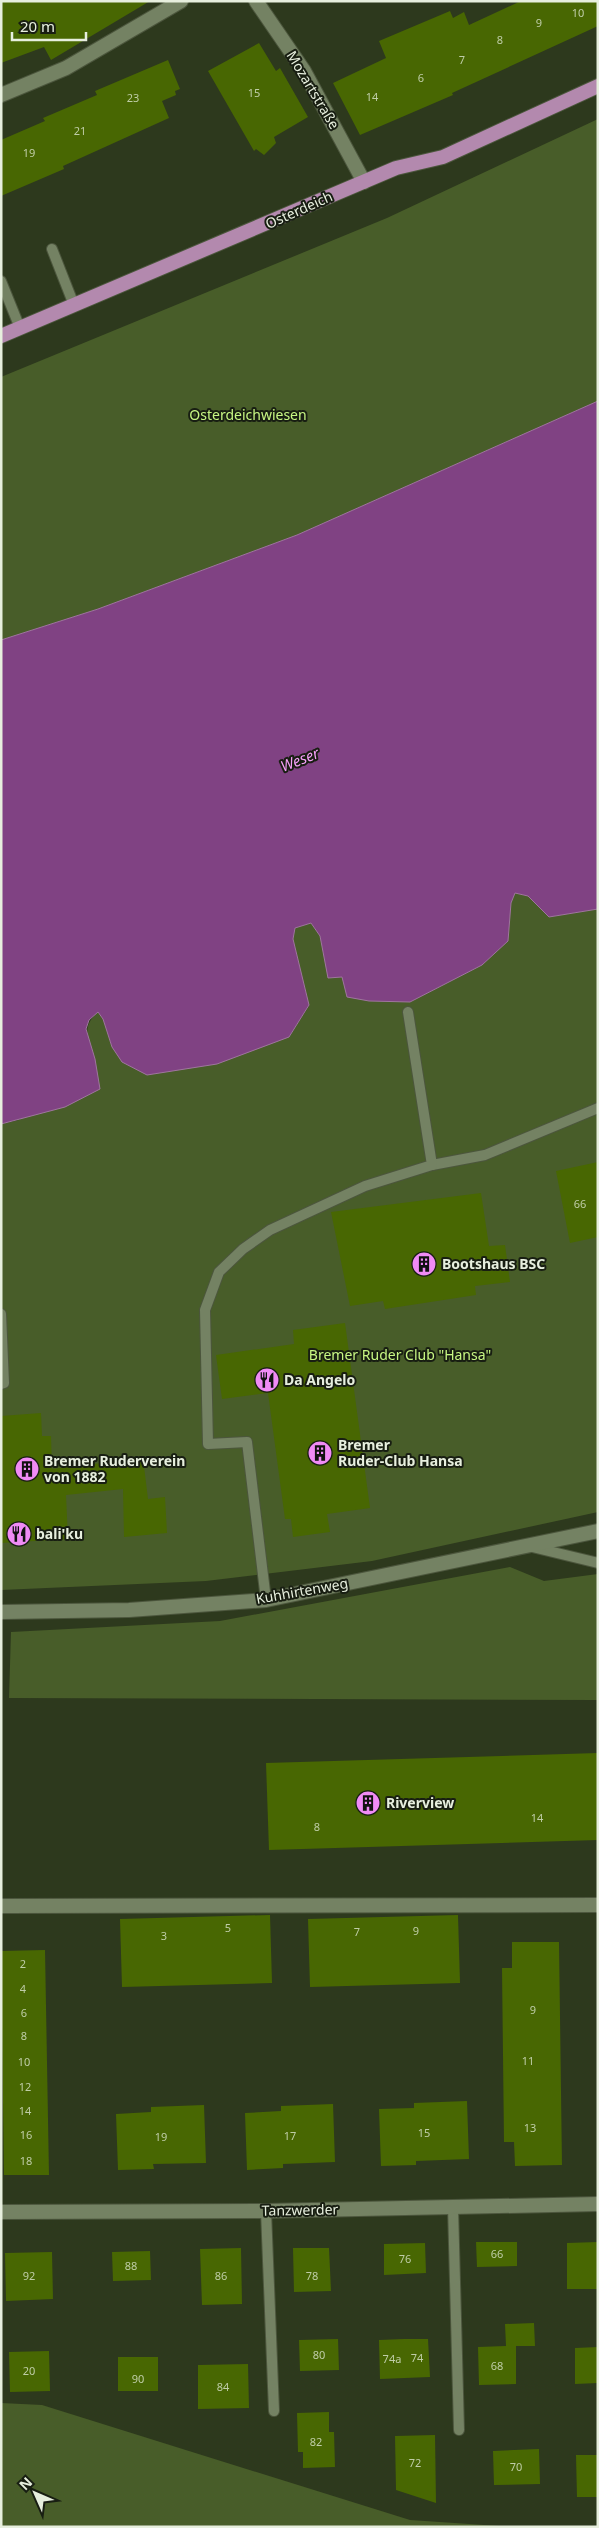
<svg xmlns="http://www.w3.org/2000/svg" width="599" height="2528" viewBox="0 0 599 2528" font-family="'Noto Sans',sans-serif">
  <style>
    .green { fill: #485d29 }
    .water { fill: #804283; stroke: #9f769e }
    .building { fill: #486702 }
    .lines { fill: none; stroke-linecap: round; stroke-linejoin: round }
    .service-casing { stroke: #4c563d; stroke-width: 12 }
    .minor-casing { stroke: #4c563d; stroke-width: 16 }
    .primary-casing { stroke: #4c563d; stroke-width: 16 }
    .service { stroke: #748263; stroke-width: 10 }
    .minor { stroke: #748263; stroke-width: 14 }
    .primary { stroke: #b389ae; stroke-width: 14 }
    .labels { text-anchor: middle; stroke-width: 4; stroke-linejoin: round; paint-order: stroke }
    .number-label { font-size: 11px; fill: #bfcda7 }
    .street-label { font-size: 14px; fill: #e7efde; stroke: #181e12 }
    .park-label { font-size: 14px; fill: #c7f683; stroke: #181e12 }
    .poi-label { font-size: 14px; font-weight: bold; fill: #e7efde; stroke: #181e12; text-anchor: start }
    .water-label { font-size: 15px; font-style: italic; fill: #f59ff8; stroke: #181e12 }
  </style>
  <rect width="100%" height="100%" fill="#2d391d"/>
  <!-- green -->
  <g class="green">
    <path d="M 598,119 L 598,401 L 297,535 L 98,609 L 1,640 L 1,377 L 387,218 Z"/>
    <path d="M 515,893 L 528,896 L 549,917 L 598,909 L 598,1512 L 372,1561 L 206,1581 L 1,1590 L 1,1124 L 19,1120 L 95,1059 C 89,1039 80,1028 98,1012 L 103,1019 L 112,1047 L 289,1037 L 309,1006 L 293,939 L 295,928 L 311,923 L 320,936 L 329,978 L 342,977 L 410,1002 L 482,965 L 508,941 L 511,903 Z"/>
    <path d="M 510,1567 L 544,1581 L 598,1574 L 598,1700 L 9,1698 L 11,1632 L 220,1621 Z"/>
    <path d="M 1,2403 L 42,2405 L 410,2520 L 514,2527 L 1,2527 Z"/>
  </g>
  <!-- water -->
  <path class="water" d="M 598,401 L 598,909 L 549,917 L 528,896 L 515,893 L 511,903 L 508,941 L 482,965 L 410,1002 L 369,1001 L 347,997 L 342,977 L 328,978 L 320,936 L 311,923 L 295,928 L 293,939 L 309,1005 L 289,1037 L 217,1064 L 147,1075 L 122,1062 L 112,1047 L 103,1019 L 98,1012 L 89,1020 L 86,1029 L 95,1059 L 100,1089 L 65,1107 L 1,1124 L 1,640 L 98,609 L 297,535 Z"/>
  <!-- building -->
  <g class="building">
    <path d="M 1,1 L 150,1 L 51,60 L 44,47 L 1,63 Z"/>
    <path d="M 521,1 L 598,1 L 598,26 L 452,93 L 453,95 L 360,135 L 333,83 L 386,58 L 379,41 L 450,11 L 453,18 L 464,12 L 469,25 Z"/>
    <path d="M 259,43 L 276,71 L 280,68 L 308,117 L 274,137 L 276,143 L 264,155 L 256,149 L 254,151 L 208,71 Z"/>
    <path d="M 168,60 L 180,89 L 175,91 L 176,95 L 162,101 L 169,118 L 63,166 L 64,169 L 1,196 L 1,140 L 45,121 L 43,118 L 97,95 L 95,91 Z"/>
    <path d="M 598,1162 L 598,1237 L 570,1243 L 556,1171 Z"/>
    <path d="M 481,1193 L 489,1246 L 505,1245 L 510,1282 L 475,1286 L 476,1295 L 385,1309 L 383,1301 L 350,1306 L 331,1212 Z"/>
    <path d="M 345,1323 L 370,1508 L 327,1514 L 330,1532 L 293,1537 L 291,1519 L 285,1519 L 268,1393 L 222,1399 L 216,1355 L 294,1344 L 293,1330 Z"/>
    <path d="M 41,1413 L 42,1436 L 51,1436 L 52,1469 L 143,1458 L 148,1499 L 165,1497 L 167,1533 L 124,1537 L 123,1489 L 66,1495 L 68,1539 L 1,1543 L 1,1416 Z"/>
    <path d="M 598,1753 L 598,1840 L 269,1850 L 266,1763 Z"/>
    <path d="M 270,1915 L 272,1983 L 122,1987 L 120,1919 Z"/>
    <path d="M 458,1915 L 460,1983 L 310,1987 L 308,1919 Z"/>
    <path d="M 512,1942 L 559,1942 L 562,2165 L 515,2166 L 514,2142 L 504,2142 L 502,1968 L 512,1968 Z"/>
    <path d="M 45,1950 L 49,2175 L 4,2175 L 1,1951 Z"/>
    <path d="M 467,2101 L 469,2159 L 416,2161 L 416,2165 L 381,2166 L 379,2109 L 414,2108 L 414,2103 Z"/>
    <path d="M 333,2104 L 335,2162 L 283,2164 L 283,2168 L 247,2170 L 245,2113 L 281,2111 L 281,2106 Z"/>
    <path d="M 204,2105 L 206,2163 L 153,2164 L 154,2169 L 118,2170 L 116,2114 L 151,2112 L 151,2107 Z"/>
    <path d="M 476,2242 L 517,2242 L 517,2266 L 477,2267 Z"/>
    <path d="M 598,2242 L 598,2289 L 567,2289 L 567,2243 Z"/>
    <path d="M 425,2243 L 426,2273 L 384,2275 L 384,2244 Z"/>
    <path d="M 241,2248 L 242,2304 L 202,2305 L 200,2249 Z"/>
    <path d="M 293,2248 L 329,2248 L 331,2291 L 294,2292 Z"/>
    <path d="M 150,2251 L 151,2280 L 113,2281 L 112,2252 Z"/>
    <path d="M 52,2252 L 53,2299 L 6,2301 L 5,2253 Z"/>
    <path d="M 534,2323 L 535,2346 L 514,2346 L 516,2346 L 516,2384 L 479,2385 L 478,2347 L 506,2346 L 505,2324 Z"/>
    <path d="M 338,2339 L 339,2370 L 300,2371 L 299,2340 Z"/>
    <path d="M 404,2339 L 428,2339 L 430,2377 L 380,2379 L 379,2340 Z"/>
    <path d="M 598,2347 L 598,2383 L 575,2384 L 575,2348 Z"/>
    <path d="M 49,2351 L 50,2391 L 10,2392 L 9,2352 Z"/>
    <rect x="118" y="2357" width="40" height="34"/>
    <path d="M 248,2364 L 249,2408 L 198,2409 L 198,2365 Z"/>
    <path d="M 329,2412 L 329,2432 L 334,2432 L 335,2467 L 303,2468 L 303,2452 L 298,2452 L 297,2413 Z"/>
    <path d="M 435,2435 L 436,2503 L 396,2490 L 395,2436 Z"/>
    <path d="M 539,2449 L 540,2484 L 494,2485 L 493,2451 Z"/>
    <path d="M 576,2455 L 598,2455 L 598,2497 L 577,2497 Z"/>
  </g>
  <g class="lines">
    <defs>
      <g id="service">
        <path d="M 52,249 L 74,305"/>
        <path d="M 1,281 L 20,328"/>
        <path d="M 432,1165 L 485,1155 L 598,1108"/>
        <path d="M 1,1314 L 4,1383 L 1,1384"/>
        <path d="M 528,1546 L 598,1563"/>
        <path d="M 266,1600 L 247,1442 L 208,1444 L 205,1310 L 219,1272 L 243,1249 L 270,1230 L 365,1186 L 432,1165 L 408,1012"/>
        <path d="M 453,2207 L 459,2430"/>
        <path d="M 266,2211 L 274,2411"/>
      </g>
      <g id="minor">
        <path d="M 256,1 L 304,71 L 364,182"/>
        <path d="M 1,95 L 66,68 L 181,1"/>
        <path d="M 1,1612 L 129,1610 L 266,1600 L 598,1531"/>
        <path d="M 1,1906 L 598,1905"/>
        <path d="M 1,2212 L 266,2211 L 598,2204"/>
      </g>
      <path id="primary" d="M 1,336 L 396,168 L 443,157 L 598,86"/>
    </defs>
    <!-- service casing -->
    <use href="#service" class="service-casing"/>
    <!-- minor casing -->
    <use href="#minor" class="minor-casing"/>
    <!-- primary casing -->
    <use href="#primary" class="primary-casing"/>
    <!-- service -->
    <use href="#service" class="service"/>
    <!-- minor -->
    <use href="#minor" class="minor"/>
    <!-- primary -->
    <use href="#primary" class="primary"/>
  </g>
  <!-- icons -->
  <defs>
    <symbol id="building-disc" viewBox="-11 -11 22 22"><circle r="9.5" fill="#f08bf5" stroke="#181e12"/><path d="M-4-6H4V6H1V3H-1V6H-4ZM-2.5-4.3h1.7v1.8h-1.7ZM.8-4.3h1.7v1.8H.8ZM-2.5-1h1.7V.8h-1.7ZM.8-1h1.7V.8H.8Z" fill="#111"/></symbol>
    <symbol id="restaurant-disc" viewBox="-11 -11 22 22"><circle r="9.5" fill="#f08bf5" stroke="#181e12"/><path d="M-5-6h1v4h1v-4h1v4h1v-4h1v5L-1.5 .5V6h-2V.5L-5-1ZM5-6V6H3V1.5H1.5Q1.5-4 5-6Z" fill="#111"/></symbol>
  </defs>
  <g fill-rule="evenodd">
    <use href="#building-disc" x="410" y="1250" width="28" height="28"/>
    <use href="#restaurant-disc" x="253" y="1366" width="28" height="28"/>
    <use href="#building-disc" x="306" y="1439" width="28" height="28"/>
    <use href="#building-disc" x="13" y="1455" width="28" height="28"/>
    <use href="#restaurant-disc" x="5" y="1520" width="28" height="28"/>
    <use href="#building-disc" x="354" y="1789" width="28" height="28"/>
  </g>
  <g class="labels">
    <!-- number labels -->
    <g class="number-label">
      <text x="578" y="17">10</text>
      <text x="539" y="27">9</text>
      <text x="500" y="44">8</text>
      <text x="462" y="64">7</text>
      <text x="421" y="82">6</text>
      <text x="254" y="97">15</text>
      <text x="372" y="101">14</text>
      <text x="133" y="102">23</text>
      <text x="80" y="135">21</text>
      <text x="29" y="157">19</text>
      <text x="580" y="1208">66</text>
      <text x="537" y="1822">14</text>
      <text x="317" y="1831">8</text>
      <text x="228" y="1932">5</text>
      <text x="416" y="1935">9</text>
      <text x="357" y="1936">7</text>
      <text x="164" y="1940">3</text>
      <text x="23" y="1968">2</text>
      <text x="23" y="1993">4</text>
      <text x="533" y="2014">9</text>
      <text x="24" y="2017">6</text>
      <text x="24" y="2040">8</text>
      <text x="528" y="2065">11</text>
      <text x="24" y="2066">10</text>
      <text x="25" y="2091">12</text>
      <text x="25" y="2115">14</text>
      <text x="530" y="2132">13</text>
      <text x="424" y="2137">15</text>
      <text x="26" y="2139">16</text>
      <text x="290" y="2140">17</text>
      <text x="161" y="2141">19</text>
      <text x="26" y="2165">18</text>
      <text x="497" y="2258">66</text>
      <text x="405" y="2263">76</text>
      <text x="131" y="2270">88</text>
      <text x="29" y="2280">92</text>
      <text x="221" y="2280">86</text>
      <text x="312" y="2280">78</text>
      <text x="319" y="2359">80</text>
      <text x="417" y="2362">74</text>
      <text x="392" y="2363">74a</text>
      <text x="497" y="2370">68</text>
      <text x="29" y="2375">20</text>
      <text x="138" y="2383">90</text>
      <text x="223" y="2391">84</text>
      <text x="316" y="2446">82</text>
      <text x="415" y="2467">72</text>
      <text x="516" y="2471">70</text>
    </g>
    <!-- street labels -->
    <g class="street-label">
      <text transform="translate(313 90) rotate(59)" y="5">Mozartstraße</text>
      <text transform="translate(299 210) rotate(-24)" y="5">Osterdeich</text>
      <text transform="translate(302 1591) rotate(-10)" y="5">Kuhhirtenweg</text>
      <text transform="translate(300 2210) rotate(-1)" y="5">Tanzwerder</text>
    </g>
    <!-- park labels -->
    <g class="park-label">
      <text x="248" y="420">Osterdeichwiesen</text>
      <text x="400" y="1360">Bremer Ruder Club "Hansa"</text>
    </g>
    <!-- poi labels -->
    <g class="poi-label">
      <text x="442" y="1269">Bootshaus BSC</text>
      <text x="284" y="1385">Da Angelo</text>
      <text x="338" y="1450">Bremer<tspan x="338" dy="16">Ruder-Club Hansa</tspan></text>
      <text x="44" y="1466">Bremer Ruderverein<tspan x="44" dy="16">von 1882</tspan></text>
      <text x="36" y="1539">bali'ku</text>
      <text x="386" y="1808">Riverview</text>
    </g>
    <!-- water labels -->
    <g class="water-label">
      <text transform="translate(300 760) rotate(-22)" y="5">Weser</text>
    </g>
  </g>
  <!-- border -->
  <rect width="599" height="2528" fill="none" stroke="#e7efde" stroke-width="5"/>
  <!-- north arrow -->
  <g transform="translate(35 2493) rotate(315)" stroke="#181e12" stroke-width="4" paint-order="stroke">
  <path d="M0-4L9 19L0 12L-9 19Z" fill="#e7efde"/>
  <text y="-8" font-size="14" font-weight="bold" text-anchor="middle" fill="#e7efde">N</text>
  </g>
  <!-- scale -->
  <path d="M12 32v8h74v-8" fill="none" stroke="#e7efde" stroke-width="2.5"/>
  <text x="20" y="32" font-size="15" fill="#e7efde" stroke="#181e12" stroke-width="4" paint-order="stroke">20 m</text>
</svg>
